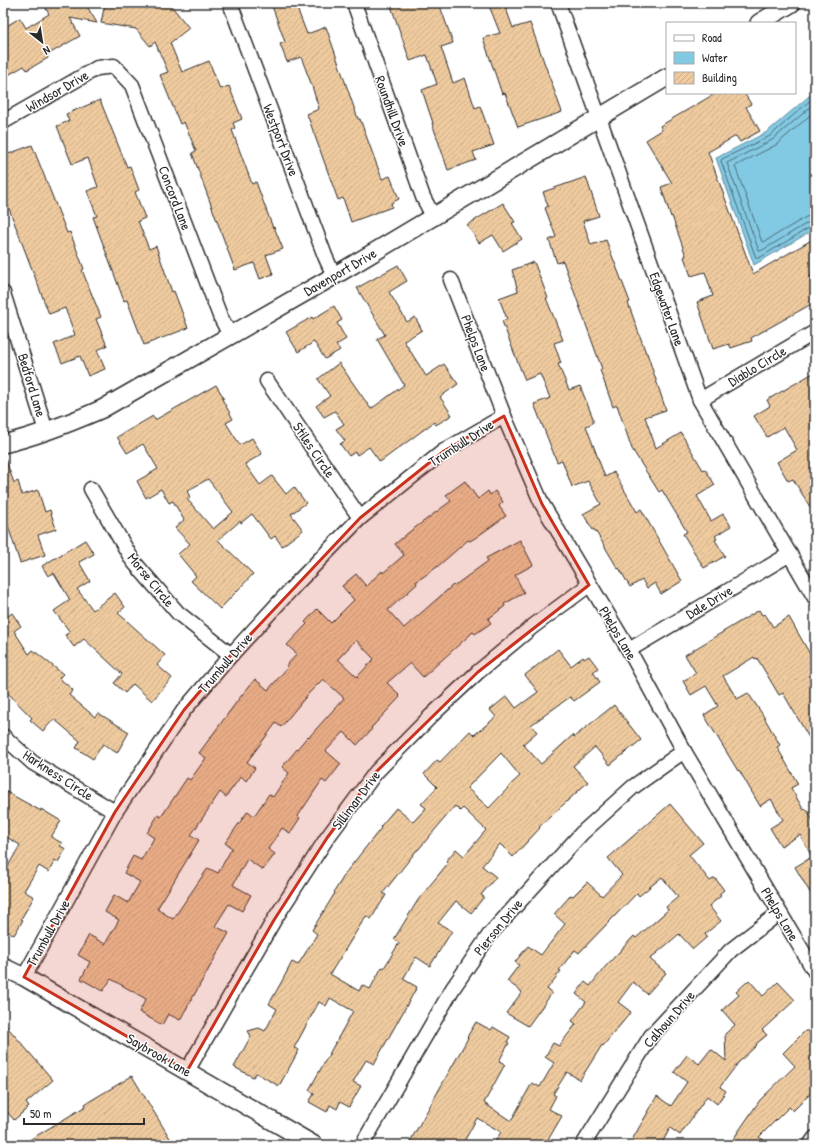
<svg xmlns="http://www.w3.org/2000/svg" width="818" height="1148" viewBox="0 0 818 1148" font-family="'Patrick Hand',sans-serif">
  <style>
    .water { fill: #82c9e3; stroke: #5f8a99 }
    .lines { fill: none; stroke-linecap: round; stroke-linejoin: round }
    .shore { stroke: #4e6a75; stroke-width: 1 }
    .building { fill: url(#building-hatch); stroke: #2b2b2b; fill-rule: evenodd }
    .minor-casing { stroke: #2b2b2b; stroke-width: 17 }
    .tertiary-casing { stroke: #2b2b2b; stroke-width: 20 }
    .minor { stroke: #fff; stroke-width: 14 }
    .tertiary { stroke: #fff; stroke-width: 17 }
    .marked { fill: #c8321e; fill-opacity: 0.2; stroke: #c8321e; stroke-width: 3; stroke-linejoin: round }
    .labels { text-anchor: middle; stroke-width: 3; stroke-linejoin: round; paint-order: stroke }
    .street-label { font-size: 14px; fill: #2b2b2b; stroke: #fff }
  </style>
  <defs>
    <pattern id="building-hatch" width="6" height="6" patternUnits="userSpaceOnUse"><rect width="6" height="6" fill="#efca9f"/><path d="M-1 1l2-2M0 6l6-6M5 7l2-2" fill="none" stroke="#cdae89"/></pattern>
  </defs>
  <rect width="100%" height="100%" fill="#fff"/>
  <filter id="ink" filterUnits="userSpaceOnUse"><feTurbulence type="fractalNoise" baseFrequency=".025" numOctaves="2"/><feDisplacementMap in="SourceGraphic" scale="8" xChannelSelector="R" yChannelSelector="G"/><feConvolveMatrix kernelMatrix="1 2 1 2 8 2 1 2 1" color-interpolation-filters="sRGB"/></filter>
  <g filter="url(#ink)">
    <!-- water -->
    <path class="water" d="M 815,91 L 815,229 L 754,265 L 716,158 L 767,132 Z"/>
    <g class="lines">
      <!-- shore -->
      <g class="shore">
        <path d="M 815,96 L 770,136 L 722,159 L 721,161 L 756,258 L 759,258 L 812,226 L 815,226"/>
        <path d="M 815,103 L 772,140 L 727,163 L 759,251 L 761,251 L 809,222 L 815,221"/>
        <path d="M 815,111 L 776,145 L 735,166 L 762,242 L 764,242 L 806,217 L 815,215"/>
      </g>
    </g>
    <!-- building -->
    <g class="building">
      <path d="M 43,3 L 85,3 L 97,23 L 70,18 L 80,36 L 47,55 L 48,58 L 27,70 L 24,66 L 3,78 L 3,28 L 20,18 L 26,28 L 49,14 Z"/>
      <path d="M 105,3 L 169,3 L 189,28 L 170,43 L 182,72 L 209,61 L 220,89 L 229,86 L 242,119 L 233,123 L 235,128 L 232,130 L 252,184 L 256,182 L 273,228 L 274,227 L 283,249 L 266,255 L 273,274 L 260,279 L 254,263 L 235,270 L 192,153 L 196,151 L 184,122 L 180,124 L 160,75 L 168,72 L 155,42 L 150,46 L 136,29 L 101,23 Z"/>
      <path d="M 271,3 L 295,3 L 307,34 L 326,27 L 358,119 L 360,119 L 382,179 L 390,176 L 399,199 L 391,203 L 392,207 L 351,222 L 343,198 L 338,200 L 307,114 L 319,109 L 312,86 L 301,57 L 287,62 L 280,44 L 285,42 Z"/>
      <path d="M 390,3 L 439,3 L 453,43 L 441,47 L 453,83 L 465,78 L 475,108 L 480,106 L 494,145 L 473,152 L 476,160 L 448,170 L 432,123 L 433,123 L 422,90 L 437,84 L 427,55 L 410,61 Z"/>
      <path d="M 488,3 L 504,3 L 513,28 L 530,23 L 562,112 L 518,127 L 505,93 L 502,94 L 483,38 L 500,33 Z"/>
      <path d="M 716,93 L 744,93 L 751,104 L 746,107 L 760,131 L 740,142 L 736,136 L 708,152 L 753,274 L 815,238 L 815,273 L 810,276 L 815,285 L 815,302 L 751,338 L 752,341 L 731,348 L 729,344 L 713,349 L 697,302 L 713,296 L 705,272 L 691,276 L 684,257 L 686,256 L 672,216 L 671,217 L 661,187 L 672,183 L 646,140 L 662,130 L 660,126 Z"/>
      <path d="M 100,100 L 127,167 L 130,166 L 139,190 L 135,192 L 145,218 L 138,221 L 149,249 L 156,246 L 172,292 L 174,291 L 188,328 L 144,345 L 127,300 L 124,301 L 93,217 L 97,216 L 87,191 L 98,187 L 88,158 L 72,164 L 57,126 L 69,121 L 66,114 Z"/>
      <path d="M 32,145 L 67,233 L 70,232 L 84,269 L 82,270 L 101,317 L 96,319 L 107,346 L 97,350 L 105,369 L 88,376 L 80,356 L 62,363 L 54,344 L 75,335 L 65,308 L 49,314 L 3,193 L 3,156 Z"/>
      <path d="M 586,177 L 599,216 L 583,221 L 591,245 L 606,240 L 630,302 L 628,303 L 646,353 L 647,353 L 666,410 L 645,417 L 656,448 L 681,433 L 703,470 L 705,469 L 715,485 L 697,496 L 711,521 L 723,514 L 731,526 L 715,536 L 717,539 L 715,540 L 725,556 L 704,568 L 683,534 L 687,532 L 662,490 L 659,492 L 632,449 L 617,405 L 613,407 L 600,370 L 602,369 L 563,261 L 557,263 L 549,240 L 556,237 L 545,208 L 548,206 L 543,192 Z"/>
      <path d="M 503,203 L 515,222 L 512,223 L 522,239 L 503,251 L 493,235 L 479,243 L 467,225 Z"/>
      <path d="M 534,262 L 548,298 L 546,298 L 563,340 L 554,343 L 561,363 L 558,364 L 569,390 L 580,386 L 593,418 L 593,423 L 586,426 L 605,477 L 614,472 L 637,512 L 641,509 L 682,581 L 661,594 L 655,583 L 647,588 L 642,580 L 630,587 L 619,568 L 618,569 L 595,530 L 593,530 L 583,514 L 601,504 L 588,481 L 572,487 L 562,460 L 557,462 L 534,404 L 550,398 L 540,374 L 525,380 L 518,363 L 502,321 L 507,319 L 499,298 L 518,291 L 512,270 Z"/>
      <path d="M 398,265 L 407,281 L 389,292 L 407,322 L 415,317 L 422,330 L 404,341 L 426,376 L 444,364 L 458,384 L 440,397 L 452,415 L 436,425 L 434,422 L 380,462 L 369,447 L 357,455 L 355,452 L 349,456 L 340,444 L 345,441 L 336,429 L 344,424 L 335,411 L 324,417 L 316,406 L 330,396 L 318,379 L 339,363 L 371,409 L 404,385 L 377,339 L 385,335 L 357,288 Z"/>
      <path d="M 334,306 L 342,320 L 337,323 L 346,339 L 336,345 L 340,350 L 325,359 L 314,342 L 298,352 L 286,332 L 312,317 L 313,319 Z"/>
      <path d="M 815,372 L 815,515 L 793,479 L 788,481 L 777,462 L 797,450 L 784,427 L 767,437 L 754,416 L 770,406 L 767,400 Z"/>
      <path d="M 216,385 L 224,398 L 222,399 L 233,419 L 226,423 L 240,445 L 252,438 L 262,454 L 245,464 L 260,485 L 272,476 L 286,494 L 294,487 L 306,503 L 291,514 L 303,530 L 282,546 L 275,536 L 271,539 L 252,514 L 241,523 L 240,521 L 218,540 L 253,574 L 220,609 L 191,581 L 196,576 L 178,554 L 190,544 L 175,528 L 184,520 L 173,501 L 169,503 L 161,489 L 146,498 L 137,481 L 158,469 L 143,444 L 127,453 L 117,437 L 153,416 L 155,420 ZM 208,479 L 233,512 L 213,529 L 187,499 L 190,497 L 187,491 Z"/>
      <path d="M 3,458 L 5,458 L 14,483 L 18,481 L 22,495 L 38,490 L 45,512 L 50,510 L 56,529 L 38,535 L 45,555 L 20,563 L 6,520 L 3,520 Z"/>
      <path d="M 465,481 L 478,499 L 488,491 L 490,495 L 495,491 L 503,502 L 499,506 L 506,516 L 475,538 L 470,541 L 468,540 L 437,567 L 416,582 L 417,584 L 388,610 L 404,628 L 453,585 L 454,586 L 488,561 L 486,558 L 520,540 L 533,565 L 515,575 L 524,593 L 504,604 L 505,606 L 488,619 L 491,623 L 475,634 L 473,632 L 423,677 L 410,663 L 387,683 L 399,694 L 398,695 L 400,697 L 371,728 L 372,729 L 357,745 L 344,732 L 326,751 L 341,764 L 326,783 L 322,780 L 298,816 L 300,818 L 290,833 L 282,828 L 268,849 L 275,854 L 263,870 L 247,859 L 233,885 L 251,895 L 242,911 L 229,904 L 215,926 L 229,933 L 180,1020 L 168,1014 L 162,1025 L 139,1012 L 146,999 L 111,979 L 103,991 L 81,979 L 90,962 L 78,955 L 89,935 L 105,944 L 119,920 L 105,912 L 114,895 L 128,903 L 140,882 L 124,873 L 133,856 L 141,860 L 154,838 L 147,833 L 158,815 L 161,817 L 187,778 L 190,780 L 206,758 L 199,753 L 238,700 L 255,679 L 268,690 L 288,667 L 286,666 L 297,654 L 287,645 L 307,624 L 305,622 L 317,609 L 331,623 L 354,600 L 342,586 L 356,574 L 366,586 L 382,571 L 383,573 L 404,555 L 395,544 L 408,533 L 451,501 L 446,495 ZM 356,640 L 374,659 L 357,677 L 338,659 ZM 323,679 L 344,698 L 309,737 L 308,736 L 282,767 L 289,773 L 273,797 L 269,794 L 254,816 L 248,811 L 225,843 L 232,848 L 218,873 L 208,868 L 173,919 L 157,909 L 199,840 L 191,835 L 220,792 L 226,797 L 241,776 L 246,781 L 255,768 L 247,762 L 276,723 L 281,727 L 309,693 Z"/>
      <path d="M 85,540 L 94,554 L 79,562 L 90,581 L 77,589 L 93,610 L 115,593 L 125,607 L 118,613 L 165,655 L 157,665 L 172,678 L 152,701 L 133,684 L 125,693 L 114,683 L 122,674 L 84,639 L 74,647 L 65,635 L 70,632 L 54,611 L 70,600 L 54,573 L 48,576 L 42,566 Z"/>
      <path d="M 759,610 L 762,615 L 765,614 L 773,627 L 789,617 L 815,663 L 815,748 L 783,693 L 779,695 L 757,658 L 755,659 L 754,657 L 723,676 L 737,699 L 748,693 L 761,712 L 780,745 L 777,747 L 798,784 L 791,788 L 803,809 L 807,810 L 815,823 L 815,901 L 795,867 L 812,857 L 800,835 L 781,846 L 770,828 L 783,820 L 771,799 L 760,806 L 739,770 L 738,771 L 704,715 L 718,706 L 706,686 L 691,695 L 683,681 L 696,673 L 685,655 Z"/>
      <path d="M 12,613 L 21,626 L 14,631 L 29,654 L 33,650 L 63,674 L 59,678 L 73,690 L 69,695 L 95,717 L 98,713 L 129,732 L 117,753 L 103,744 L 93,759 L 76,748 L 80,741 L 54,719 L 43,731 L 30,720 L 32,718 L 3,688 L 3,614 L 5,618 Z"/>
      <path d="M 558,649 L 571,666 L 583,657 L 584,659 L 589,656 L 598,668 L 593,672 L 600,682 L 574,701 L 570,697 L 531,725 L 537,732 L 523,744 L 541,764 L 573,735 L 574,737 L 614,705 L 641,740 L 610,765 L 595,747 L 573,766 L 588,782 L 539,827 L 540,828 L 513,857 L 500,844 L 482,866 L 496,877 L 481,895 L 484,897 L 471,913 L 456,901 L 438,923 L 452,931 L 430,966 L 416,957 L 403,979 L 417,987 L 374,1064 L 366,1060 L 353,1082 L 361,1086 L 349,1107 L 340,1102 L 337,1109 L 330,1105 L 327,1112 L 309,1102 L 314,1094 L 309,1090 L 353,1011 L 330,998 L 326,1006 L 319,1002 L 294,1048 L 299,1050 L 279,1086 L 256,1073 L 253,1077 L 234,1067 L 251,1036 L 248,1031 L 259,1028 L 265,1031 L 277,1009 L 269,1004 L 282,981 L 292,962 L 298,965 L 317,934 L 312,930 L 335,893 L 334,892 L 347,871 L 381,828 L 380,827 L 396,808 L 413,822 L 426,808 L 421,804 L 437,787 L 424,774 L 437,760 L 440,762 L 470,731 L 474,735 L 496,717 L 490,710 L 507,696 L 516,708 L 538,692 L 525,675 ZM 501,753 L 520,776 L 509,786 L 509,787 L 489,808 L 467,788 ZM 455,806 L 460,811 L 463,808 L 486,830 L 464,856 L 456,849 L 446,861 L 448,863 L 418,900 L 394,939 L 399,943 L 384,968 L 382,967 L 370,989 L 362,985 L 359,991 L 330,974 L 366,916 L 371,919 L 386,895 L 383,893 L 417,850 L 418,850 Z"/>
      <path d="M 3,790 L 41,811 L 41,809 L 61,821 L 51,837 L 62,843 L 60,846 L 66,849 L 58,862 L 55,860 L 49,872 L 39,866 L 24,891 L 34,897 L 21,919 L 23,920 L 14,935 L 3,929 L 3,865 L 7,868 L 20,845 L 3,835 Z"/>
      <path d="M 670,804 L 703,843 L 689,855 L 710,881 L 715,878 L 724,890 L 719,894 L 721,896 L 709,906 L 721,921 L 705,934 L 707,937 L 693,949 L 679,934 L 650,959 L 666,973 L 647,994 L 633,982 L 618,1002 L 631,1012 L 603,1046 L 602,1045 L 580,1080 L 567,1072 L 553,1094 L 556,1096 L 549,1109 L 562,1116 L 545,1145 L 493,1145 L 501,1132 L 477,1118 L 462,1145 L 408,1145 L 468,1038 L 467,1037 L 476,1022 L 491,1030 L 493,1027 L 510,1037 L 507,1042 L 509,1043 L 499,1061 L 505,1064 L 484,1103 L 511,1121 L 532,1083 L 540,1087 L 554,1063 L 545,1057 L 553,1043 L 559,1046 L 576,1024 L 572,1021 L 586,1002 L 576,994 L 585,982 L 590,986 L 605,967 L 634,936 L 636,938 L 668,910 L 666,907 L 678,897 L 662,877 L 639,896 L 637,893 L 579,953 L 575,950 L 559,970 L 561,971 L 547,989 L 552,993 L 528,1026 L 506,1013 L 522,992 L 507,981 L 519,965 L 515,962 L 528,946 L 541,955 L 565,924 L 554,914 L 571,895 L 573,896 L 587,882 L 602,896 L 622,875 L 608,858 Z"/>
      <path d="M 749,980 L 763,996 L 778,982 L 795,1000 L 762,1030 L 767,1035 L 756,1044 L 757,1045 L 738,1063 L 720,1087 L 726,1091 L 717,1104 L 707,1096 L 680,1135 L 670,1128 L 661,1145 L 629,1145 L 648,1112 L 647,1112 L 657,1096 L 671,1106 L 687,1082 L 674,1072 L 687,1055 L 699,1064 L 711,1049 L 726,1061 L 725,1034 L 735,1025 L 722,1010 L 739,995 L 736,992 Z"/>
      <path d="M 3,1022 L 53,1080 L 26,1103 L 29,1107 L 14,1120 L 3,1107 Z"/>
      <path d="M 805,1031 L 810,1031 L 815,1036 L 815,1089 L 793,1111 L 789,1107 L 759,1137 L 771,1145 L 729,1145 L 760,1100 L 795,1066 L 783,1053 Z"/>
      <path d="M 132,1076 L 174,1145 L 21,1145 L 86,1106 L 85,1104 Z"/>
    </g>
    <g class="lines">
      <defs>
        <g id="minor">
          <path d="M 230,3 L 325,256 L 334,276"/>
          <path d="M 354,3 L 423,197 L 434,218"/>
          <path d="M 558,3 L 700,400 L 815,598"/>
          <path d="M 3,122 L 97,68 L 114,66 L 132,85 L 220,316 L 230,335"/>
          <path d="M 451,280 L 504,416 L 542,504 L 629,650 L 684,751 L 815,972"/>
          <path d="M 3,293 L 46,431"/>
          <path d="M 267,381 L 360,518"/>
          <path d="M 700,400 L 815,332"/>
          <path d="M 91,489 L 133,561 L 178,613 L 231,655"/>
          <path d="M 629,650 L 790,554"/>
          <path d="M 3,736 L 33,763 L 115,812"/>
          <path d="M 24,977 L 115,812 L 184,710 L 231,655 L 296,584 L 360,518 L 444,451 L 504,416"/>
          <path d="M 187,1071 L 274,920 L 327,838 L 376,772 L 432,715 L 478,672 L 532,627 L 589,585"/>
          <path d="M 362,1145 L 453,988 L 490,934 L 582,833 L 633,787 L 684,751"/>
          <path d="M 583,1145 L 651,1036 L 731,950 L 779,913"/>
          <path d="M 810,1145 L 815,1138"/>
        </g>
        <g id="tertiary">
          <path d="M 759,23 L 792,3"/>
          <path d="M 3,444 C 37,436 70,423 102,409 L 334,276 L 667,77"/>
          <path d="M 3,967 L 24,977 L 314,1145"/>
        </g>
      </defs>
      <!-- minor casing -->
      <use href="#minor" class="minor-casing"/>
      <!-- tertiary casing -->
      <use href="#tertiary" class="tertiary-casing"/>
      <!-- minor -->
      <use href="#minor" class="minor"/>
      <!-- tertiary -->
      <use href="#tertiary" class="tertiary"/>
    </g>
  </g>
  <!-- marked area -->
  <path class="marked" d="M 504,416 L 542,504 L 589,585 L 478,672 L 376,772 L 327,838 L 274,920 L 187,1071 L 24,977 L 115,812 L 184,710 L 231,655 L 360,518 L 444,451 Z"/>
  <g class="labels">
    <!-- street labels -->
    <g class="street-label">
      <text transform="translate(57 91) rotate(-30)" y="5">Windsor Drive</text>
      <text transform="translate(392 111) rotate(70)" y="5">Roundhill Drive</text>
      <text transform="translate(281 140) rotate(69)" y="5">Westport Drive</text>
      <text transform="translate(175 198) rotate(69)" y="5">Concord Lane</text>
      <text transform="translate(340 272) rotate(-30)" y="5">Davenport Drive</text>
      <text transform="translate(667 309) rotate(70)" y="5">Edgewater Lane</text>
      <text transform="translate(476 343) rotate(69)" y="5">Phelps Lane</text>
      <text transform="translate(757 366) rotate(-31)" y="5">Diablo Circle</text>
      <text transform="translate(32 385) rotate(73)" y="5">Bedford Lane</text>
      <text transform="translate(461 443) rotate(-33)" y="5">Trumbull Drive</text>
      <text transform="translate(314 450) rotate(56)" y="5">Stiles Circle</text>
      <text transform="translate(151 580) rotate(51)" y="5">Morse Circle</text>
      <text transform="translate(709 602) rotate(-31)" y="5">Dale Drive</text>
      <text transform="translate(618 633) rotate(59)" y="5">Phelps Lane</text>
      <text transform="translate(225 663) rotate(-49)" y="5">Trumbull Drive</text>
      <text transform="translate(58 775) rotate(33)" y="5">Harkness Circle</text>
      <text transform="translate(356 800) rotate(-53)" y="5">Silliman Drive</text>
      <text transform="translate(780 914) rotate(59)" y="5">Phelps Lane</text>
      <text transform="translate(498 927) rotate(-51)" y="5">Pierson Drive</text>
      <text transform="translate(48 933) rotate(-61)" y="5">Trumbull Drive</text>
      <text transform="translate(669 1019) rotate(-49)" y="5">Calhoun Drive</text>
      <text transform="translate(159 1055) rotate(30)" y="5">Saybrook Lane</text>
    </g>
  </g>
  <!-- margin -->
  <rect width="818" height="1148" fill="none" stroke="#fff" stroke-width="16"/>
  <rect x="8" y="8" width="802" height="1132" fill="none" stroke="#2b2b2b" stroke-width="1.5" filter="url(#ink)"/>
  <!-- legend -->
  <rect x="666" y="22" width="130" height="72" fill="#ffffff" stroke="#aaaaaa"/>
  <rect x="674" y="35" width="20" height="6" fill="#ffffff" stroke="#aaaaaa"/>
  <text x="702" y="42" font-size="12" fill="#2b2b2b">Road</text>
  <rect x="674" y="52" width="20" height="12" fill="#82c9e3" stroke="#aaaaaa"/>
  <text x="702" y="62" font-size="12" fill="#2b2b2b">Water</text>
  <rect x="674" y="72" width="20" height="12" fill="url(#building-hatch)" stroke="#aaaaaa"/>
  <text x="702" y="82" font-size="12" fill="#2b2b2b">Building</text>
  <!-- north arrow -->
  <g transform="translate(42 42) rotate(150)" stroke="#ffffff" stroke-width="3" paint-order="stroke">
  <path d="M0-3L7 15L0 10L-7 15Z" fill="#2b2b2b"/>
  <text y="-6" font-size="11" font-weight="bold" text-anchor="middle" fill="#2b2b2b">N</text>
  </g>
  <!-- scale -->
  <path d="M24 1118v6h120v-6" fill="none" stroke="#2b2b2b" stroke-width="2"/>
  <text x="30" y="1118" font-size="12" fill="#2b2b2b" stroke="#ffffff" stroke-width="3" paint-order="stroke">50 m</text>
</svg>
